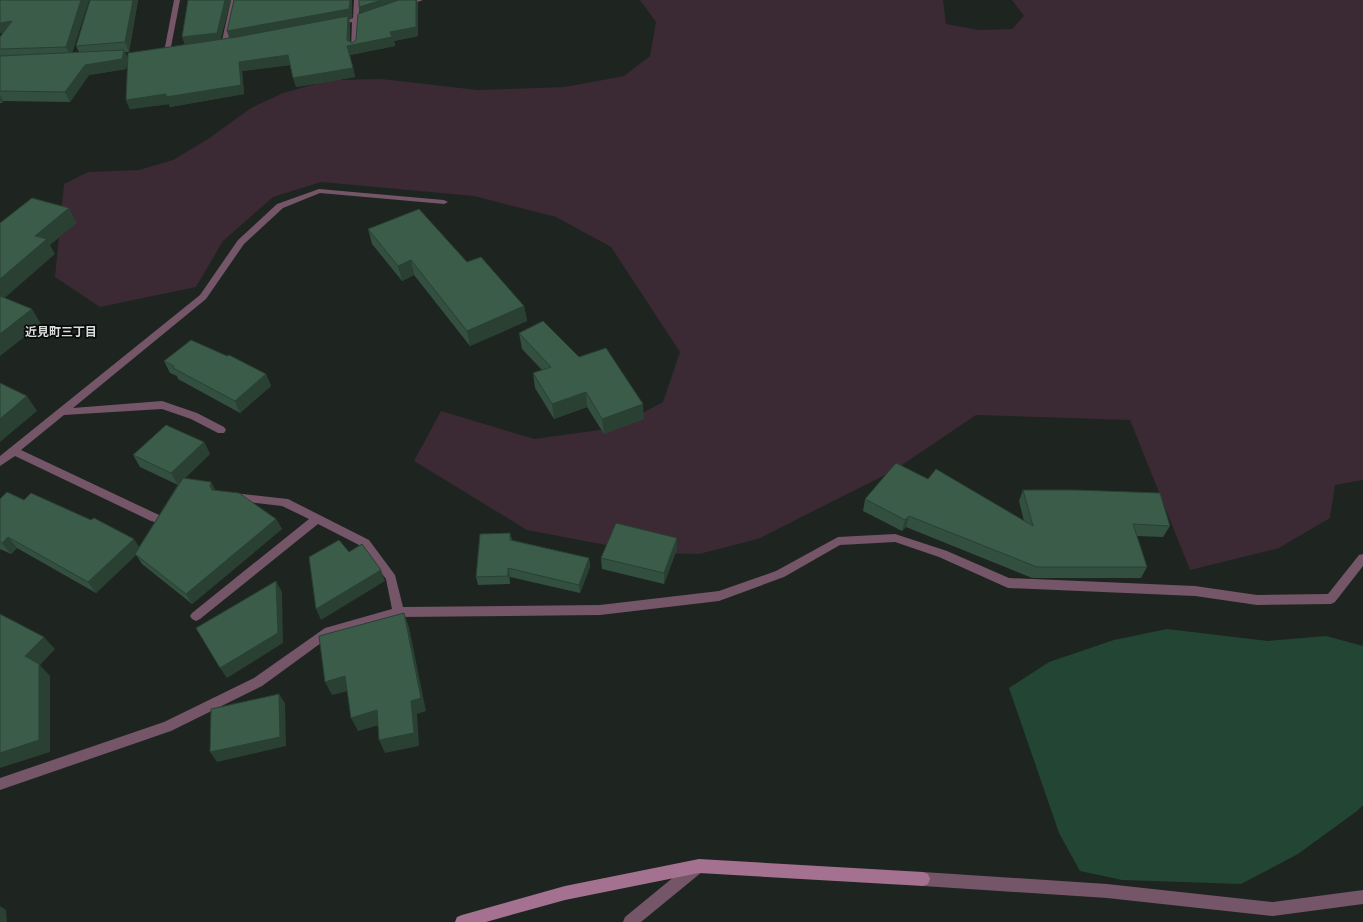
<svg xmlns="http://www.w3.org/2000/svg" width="1363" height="922" viewBox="0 0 1363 922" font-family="Cabin,'Noto Sans JP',sans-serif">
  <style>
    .green { fill: #3b2934 }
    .water { fill: #234533 }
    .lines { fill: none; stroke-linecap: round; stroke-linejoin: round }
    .street { fill: #755568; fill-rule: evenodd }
    .secondary { fill: #a47290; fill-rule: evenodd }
    .wall { fill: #324f3f }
    .shaded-wall { fill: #294033 }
    .building { fill: #3a5c49; stroke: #294033 }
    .labels { text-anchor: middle; stroke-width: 3.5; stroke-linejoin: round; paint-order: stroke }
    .neighbourhood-label { font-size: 12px; font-weight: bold; fill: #d9dddb; stroke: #090c0b }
  </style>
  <rect width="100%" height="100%" fill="#1e2420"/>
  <!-- green -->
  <path class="green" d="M 640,0 L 943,0 L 946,24 L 979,30 L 1012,29 L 1024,16 L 1012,0 L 1363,0 L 1363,480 L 1335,485 L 1330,518 L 1279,548 L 1190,570 L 1130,420 L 976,415 L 893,471 L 758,539 L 699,554 L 648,553 L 527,530 L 414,461 L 441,411 L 534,439 L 614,428 L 663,402 L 680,352 L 611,247 L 556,217 L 474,196 L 321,182 L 273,197 L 223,241 L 196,287 L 100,307 L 55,277 L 64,184 L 88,172 L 139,170 L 173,160 L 208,139 L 251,108 L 283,93 L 329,80 L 381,79 L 478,90 L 565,87 L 624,76 L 650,56 L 656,22 Z"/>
  <!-- water -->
  <path class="water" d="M 1167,629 L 1268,641 L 1326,636 L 1363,646 L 1363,805 L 1357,811 L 1298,854 L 1241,884 L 1122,880 L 1080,871 L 1059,833 L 1009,688 L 1049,662 L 1114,640 Z"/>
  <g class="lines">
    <!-- street -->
    <g class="street">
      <path d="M 174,0 L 180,0 L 170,52 L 167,54 L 164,52 Z"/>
      <path d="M 231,0 L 237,0 L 227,45 L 224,47 L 221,45 Z"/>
      <path d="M 354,0 L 360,0 L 359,17 L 370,14 L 373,16 L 359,21 L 357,49 L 354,51 L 351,49 L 352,22 L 337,26 L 334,24 L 353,18 Z"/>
      <path d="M 413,0 L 423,0 L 404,7 L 401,5 Z"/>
      <path d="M 319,189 L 444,200 L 448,202 L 444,204 L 320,193 L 283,208 L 244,244 L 206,299 L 73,408 L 162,401 L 197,413 L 224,427 L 226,430 L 224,433 L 218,433 L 191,419 L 162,409 L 64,415 L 21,450 L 159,515 L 160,518 L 159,521 L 155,522 L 151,521 L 15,456 L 0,466 L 0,456 L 200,295 L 238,240 L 277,204 Z"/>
      <path d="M 234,493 L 288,499 L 369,540 L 395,575 L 403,607 L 600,605 L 719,591 L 776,571 L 838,537 L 895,534 L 947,551 L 1009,578 L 1195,586 L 1257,595 L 1328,594 L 1359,555 L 1363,554 L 1363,566 L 1335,602 L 1331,604 L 1257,605 L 1195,596 L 1008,588 L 939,557 L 895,542 L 840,545 L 784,577 L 719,601 L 600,615 L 398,617 L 332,635 L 262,686 L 171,731 L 0,790 L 0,778 L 164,722 L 254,678 L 325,628 L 392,609 L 386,579 L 361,546 L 318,524 L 200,619 L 196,621 L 192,619 L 190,616 L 192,613 L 309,519 L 282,506 L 230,500 L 229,497 L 230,494 Z"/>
      <path d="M 697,860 L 702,862 L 704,867 L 702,872 L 641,922 L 623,922 L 625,917 L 692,862 Z"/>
      <path d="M 923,872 L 1107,884 L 1273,902 L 1363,890 L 1363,904 L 1273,916 L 1107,898 L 923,886 L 918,884 L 916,879 L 918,874 Z"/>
    </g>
    <!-- secondary -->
    <path class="secondary" d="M 699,859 L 923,872 L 928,874 L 930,879 L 928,884 L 923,886 L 699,873 L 565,900 L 486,922 L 455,922 L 457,917 L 462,915 L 565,886 Z"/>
  </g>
  <!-- wall -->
  <g class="wall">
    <path d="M 89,0 L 72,52 L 79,52 L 76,46 L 138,0 L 129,52 L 125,52 L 128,59 L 185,44 L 188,0 L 231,0 L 220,39 L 229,38 L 234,0 L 352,0 L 352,18 L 349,18 L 350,25 L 350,41 L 352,43 L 418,3 L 418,36 L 394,41 L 395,46 L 350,55 L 355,77 L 296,87 L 290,65 L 242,71 L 244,94 L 170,107 L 169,104 L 130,109 L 126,100 L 128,60 L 126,69 L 89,75 L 70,102 L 3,101 L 2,103 L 0,103 L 0,37 L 3,33 L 0,33 L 0,1 Z"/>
    <path d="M 368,229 L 467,262 L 524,306 L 527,321 L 470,346 L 414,275 L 402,281 L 372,244 Z"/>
    <path d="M 519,333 L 579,357 L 644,419 L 604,434 L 587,407 L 554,419 L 535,388 L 533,373 L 542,370 L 522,349 Z"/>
    <path d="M 164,361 L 266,374 L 271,386 L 240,413 L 178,379 L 177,376 L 170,373 Z"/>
    <path d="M 204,442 L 210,454 L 185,478 L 211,482 L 215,490 L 276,519 L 282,529 L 192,604 L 142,564 L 136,555 L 96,593 L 17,548 L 11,554 L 0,549 L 0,499 L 24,500 L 139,547 L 179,483 L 178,485 L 140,467 L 133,455 Z"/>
    <path d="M 928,479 L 1024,521 L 1019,501 L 1023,490 L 1170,526 L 1163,537 L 1137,536 L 1147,567 L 1141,578 L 1032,578 L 906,527 L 902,531 L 863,511 L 865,499 Z"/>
    <path d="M 510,533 L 512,540 L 589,558 L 590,567 L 580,593 L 510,577 L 510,584 L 478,585 L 476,577 Z"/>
    <path d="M 677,538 L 677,549 L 664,584 L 602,569 L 601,558 Z"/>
  </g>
  <!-- shaded-wall -->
  <g class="shaded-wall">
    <path d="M 81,0 L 89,0 L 71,57 L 66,47 Z"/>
    <path d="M 133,0 L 138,0 L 129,52 L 125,42 Z"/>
    <path d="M 225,0 L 231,0 L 220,42 L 185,46 L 182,37 Z"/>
    <path d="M 350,0 L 352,0 L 352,18 L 349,18 L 350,25 L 350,45 L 390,32 L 416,0 L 417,0 L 418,3 L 418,36 L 394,41 L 395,46 L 350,55 L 355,77 L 296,87 L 293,78 L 353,68 L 230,40 L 227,31 Z"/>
    <path d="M 382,0 L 413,0 L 361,16 L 359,7 Z"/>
    <path d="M 12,21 L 17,31 L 0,33 L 0,23 Z"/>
    <path d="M 124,50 L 128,60 L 126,69 L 89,75 L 70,102 L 65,92 L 85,65 Z"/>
    <path d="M 288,55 L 291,65 L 242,71 L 244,94 L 170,107 L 169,104 L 130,109 L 126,100 L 166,94 L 239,62 Z"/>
    <path d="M 0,95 L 3,101 L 2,103 L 0,100 Z"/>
    <path d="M 69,208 L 77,223 L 50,245 L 55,254 L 0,302 L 0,279 L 35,236 Z"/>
    <path d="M 411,260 L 414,275 L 402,281 L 398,266 Z"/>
    <path d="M 524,306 L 527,321 L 470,346 L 467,331 Z"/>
    <path d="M 32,309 L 41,324 L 0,356 L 0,334 Z"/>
    <path d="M 266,374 L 271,386 L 240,413 L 235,401 Z"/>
    <path d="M 586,392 L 587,407 L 554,419 L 552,404 Z"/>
    <path d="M 27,396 L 37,411 L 0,442 L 0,419 Z"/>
    <path d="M 643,404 L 644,419 L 604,434 L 602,419 Z"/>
    <path d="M 204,442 L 210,454 L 178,485 L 171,473 Z"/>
    <path d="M 211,482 L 217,493 L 216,496 L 210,486 Z"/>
    <path d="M 909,516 L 906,527 L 902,531 L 905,520 Z"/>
    <path d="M 276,519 L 282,529 L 192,604 L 186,594 Z"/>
    <path d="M 8,537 L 17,548 L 11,554 L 2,543 Z"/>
    <path d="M 677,538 L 677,549 L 664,584 L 664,573 Z"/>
    <path d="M 134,539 L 141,550 L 96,593 L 88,582 Z"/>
    <path d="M 589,558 L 590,567 L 580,593 L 579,585 Z"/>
    <path d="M 508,568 L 510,577 L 510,584 L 508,576 Z"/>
    <path d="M 381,570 L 385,581 L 321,620 L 316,609 Z"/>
    <path d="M 276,581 L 282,592 L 283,643 L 227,678 L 220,668 Z"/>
    <path d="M 404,613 L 409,627 L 426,711 L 417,714 L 419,746 L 385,753 L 379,740 Z"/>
    <path d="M 44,637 L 55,649 L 40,665 L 50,676 L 50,752 L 0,768 L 0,753 L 25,656 Z"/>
    <path d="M 345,676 L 352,690 L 332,695 L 325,682 Z"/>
    <path d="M 279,694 L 285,703 L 286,746 L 217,762 L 210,752 Z"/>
    <path d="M 377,710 L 383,724 L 358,731 L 351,718 Z"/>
    <path d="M 0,906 L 6,910 L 7,922 L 0,922 Z"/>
  </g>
  <!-- building -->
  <g class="building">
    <path d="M 0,0 L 81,0 L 66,47 L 0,49 L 0,37 L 12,21 L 0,23 Z"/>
    <path d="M 90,0 L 133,0 L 125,42 L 76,46 Z"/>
    <path d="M 188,0 L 225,0 L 217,33 L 182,37 Z"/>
    <path d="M 234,0 L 350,0 L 349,9 L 227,31 Z"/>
    <path d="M 359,0 L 382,0 L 359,7 Z"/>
    <path d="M 399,0 L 416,0 L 416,27 L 390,32 L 392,37 L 347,46 L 353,68 L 293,78 L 288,55 L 239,62 L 241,85 L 166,97 L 166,94 L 126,100 L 128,53 L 237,37 L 348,16 L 347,40 L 352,43 L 356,40 L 358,14 Z"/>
    <path d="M 124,50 L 122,59 L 85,65 L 65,92 L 0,91 L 0,56 Z"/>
    <path d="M 32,198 L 69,208 L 35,236 L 47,239 L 0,279 L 0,223 Z"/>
    <path d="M 419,209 L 467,262 L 481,257 L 524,306 L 467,331 L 411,260 L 398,266 L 368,229 Z"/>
    <path d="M 0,296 L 32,309 L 0,334 Z"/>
    <path d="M 543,321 L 579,357 L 606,348 L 643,404 L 602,419 L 586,392 L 552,404 L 533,373 L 551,367 L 519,333 Z"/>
    <path d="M 191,340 L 227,356 L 229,355 L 266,374 L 235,401 L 173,368 L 174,366 L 164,361 Z"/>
    <path d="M 0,383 L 27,396 L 0,419 Z"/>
    <path d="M 166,425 L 204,442 L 171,473 L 133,455 Z"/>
    <path d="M 896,463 L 928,479 L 936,469 L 1033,526 L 1023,490 L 1076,490 L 1160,493 L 1170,526 L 1133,524 L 1147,567 L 1037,567 L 909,516 L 905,520 L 865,499 Z"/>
    <path d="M 183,478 L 211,482 L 210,486 L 212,490 L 239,493 L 276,519 L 186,594 L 135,554 Z"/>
    <path d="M 7,492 L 24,500 L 31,493 L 91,520 L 94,518 L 134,539 L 88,582 L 8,537 L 2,543 L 0,542 L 0,499 Z"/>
    <path d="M 616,523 L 677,538 L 664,573 L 601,558 Z"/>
    <path d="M 510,533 L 510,540 L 589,558 L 579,585 L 508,568 L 508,576 L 476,577 L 480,534 Z"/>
    <path d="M 339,540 L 349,552 L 362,544 L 381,570 L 316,609 L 309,557 Z"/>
    <path d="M 276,581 L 278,633 L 220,668 L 196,628 Z"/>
    <path d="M 404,613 L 421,698 L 411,701 L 414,733 L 379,740 L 377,710 L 351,718 L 345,676 L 325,682 L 319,636 Z"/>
    <path d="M 0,614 L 44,637 L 25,656 L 39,664 L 39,740 L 0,753 Z"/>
    <path d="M 279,694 L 280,737 L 210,752 L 211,709 Z"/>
  </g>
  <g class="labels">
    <!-- neighbourhood labels -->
    <g class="neighbourhood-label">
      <text x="61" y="336">近見町三丁目</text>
    </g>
  </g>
</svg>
